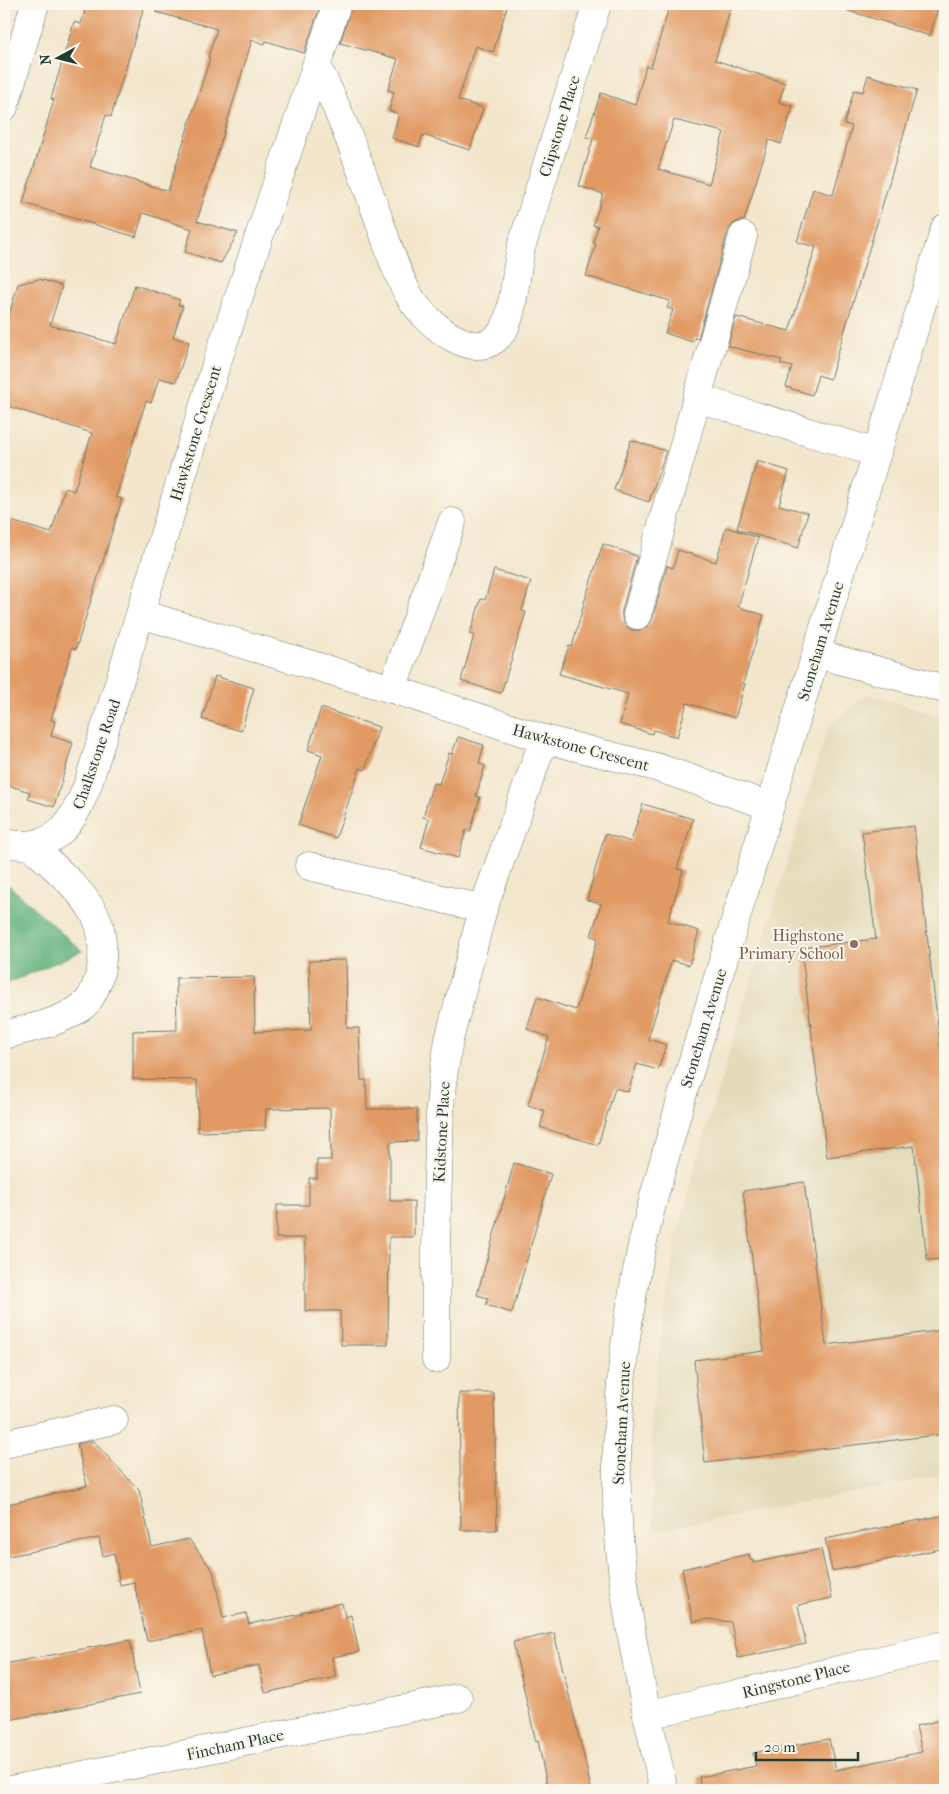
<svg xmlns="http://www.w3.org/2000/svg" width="949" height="1794" viewBox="0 0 949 1794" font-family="'IM FELL French Canon',serif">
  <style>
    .built { fill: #e3dbba }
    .forest { fill: #64b27d; stroke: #427858 }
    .building { fill: #e19a64; fill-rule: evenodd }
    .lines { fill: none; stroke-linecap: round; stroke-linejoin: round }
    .minor-casing { stroke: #697869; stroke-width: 29 }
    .minor { stroke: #fff; stroke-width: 28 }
    .education-dot { fill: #8d6e63; stroke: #fbf7ec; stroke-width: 2 }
    .labels { text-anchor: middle; stroke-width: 4; stroke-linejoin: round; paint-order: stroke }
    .street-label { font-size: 16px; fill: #1f3d34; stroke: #fbf7ec }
    .education-label { font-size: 16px; fill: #785e54; stroke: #fbf7ec; text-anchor: end }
  </style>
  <rect width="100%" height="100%" fill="#fbf7ec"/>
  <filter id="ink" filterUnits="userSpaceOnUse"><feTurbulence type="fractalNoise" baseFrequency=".02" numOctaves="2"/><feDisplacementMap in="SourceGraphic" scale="10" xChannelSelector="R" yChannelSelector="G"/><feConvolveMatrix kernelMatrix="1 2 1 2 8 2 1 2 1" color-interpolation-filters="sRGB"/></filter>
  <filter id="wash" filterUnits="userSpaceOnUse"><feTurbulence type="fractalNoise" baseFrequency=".0096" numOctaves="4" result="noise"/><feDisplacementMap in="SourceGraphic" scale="20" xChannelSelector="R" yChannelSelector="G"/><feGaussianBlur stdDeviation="1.12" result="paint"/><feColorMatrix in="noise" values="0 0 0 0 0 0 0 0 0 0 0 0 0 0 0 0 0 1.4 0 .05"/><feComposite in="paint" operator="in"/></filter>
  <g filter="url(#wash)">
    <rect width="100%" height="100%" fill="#f3e6cc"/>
    <!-- built -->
    <path class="built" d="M 868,694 L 945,717 L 945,1475 L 653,1531 L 651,1415 L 660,1341 L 676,1241 L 696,1162 L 829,725 Z"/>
    <!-- forest -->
    <path class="forest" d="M 4,881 L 82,951 L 4,985 Z"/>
    <g id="blocks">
      <!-- building -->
      <g class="building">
        <path d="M 87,4 L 145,4 L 111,117 L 106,115 L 90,167 L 168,191 L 210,58 L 208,57 L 217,29 L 156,12 L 157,4 L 321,4 L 304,53 L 266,41 L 265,44 L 252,40 L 197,221 L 238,233 L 221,263 L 185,252 L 192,229 L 143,213 L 136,237 L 23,203 L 54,100 L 51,99 L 74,22 L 81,24 Z"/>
        <path d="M 352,4 L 508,4 L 493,52 L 475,46 L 458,100 L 483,108 L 470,150 L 423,135 L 419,147 L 392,138 L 399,114 L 389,111 L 394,92 L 388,90 L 398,59 L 340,43 Z"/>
        <path d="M 670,4 L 732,4 L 715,60 L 785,83 L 779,102 L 793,106 L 781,144 L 769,140 L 744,221 L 739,221 L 733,224 L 728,231 L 698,339 L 694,338 L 692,342 L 665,333 L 673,310 L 667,308 L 670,301 L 586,276 L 596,244 L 593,243 L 598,226 L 593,225 L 603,194 L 579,186 L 593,139 L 586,137 L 601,93 L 635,105 L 646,66 L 651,67 ZM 674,120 L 724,132 L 709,184 L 658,169 Z"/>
        <path d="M 847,4 L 939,4 L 930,36 L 846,10 Z"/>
        <path d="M 868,75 L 917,90 L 830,379 L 818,375 L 812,395 L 786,387 L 792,367 L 780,364 L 782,360 L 728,346 L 736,317 L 789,331 L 816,247 L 797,242 L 813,189 L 833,195 L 852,126 L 844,124 L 854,90 L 863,92 Z"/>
        <path d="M 39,279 L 62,286 L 50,325 L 116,344 L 135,285 L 180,300 L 178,305 L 183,306 L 173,337 L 189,342 L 176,382 L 159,378 L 151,403 L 146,401 L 116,497 L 122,499 L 76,649 L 72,648 L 51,720 L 55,721 L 51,736 L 73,743 L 54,807 L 28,799 L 30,792 L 4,784 L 4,519 L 51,533 L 65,488 L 74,491 L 92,433 L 4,405 L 4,332 L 18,284 Z"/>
        <path d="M 631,440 L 666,451 L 649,502 L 614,490 Z"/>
        <path d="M 757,461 L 789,471 L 779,505 L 808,513 L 798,548 L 737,529 Z"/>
        <path d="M 726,527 L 758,538 L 738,607 L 764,615 L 743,683 L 745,684 L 735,718 L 687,703 L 677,737 L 653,730 L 652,734 L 620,724 L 628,694 L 559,674 L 569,646 L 572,647 L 586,596 L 603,544 L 637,556 L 622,611 L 622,618 L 626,626 L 632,630 L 640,630 L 648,626 L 652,620 L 667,566 L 673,568 L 678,550 L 716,562 Z"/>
        <path d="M 494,570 L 531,581 L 522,611 L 526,612 L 501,693 L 461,681 L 474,635 L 470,634 L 481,599 L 485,600 Z"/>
        <path d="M 215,676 L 254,688 L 241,731 L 202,719 Z"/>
        <path d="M 321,708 L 379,727 L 365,770 L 360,768 L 336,838 L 298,825 L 322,755 L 308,750 Z"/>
        <path d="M 458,737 L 484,745 L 479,763 L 485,766 L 476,796 L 480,797 L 470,832 L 466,830 L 458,858 L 421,847 L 429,819 L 423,817 L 433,783 L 439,784 L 449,753 L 452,754 Z"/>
        <path d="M 643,804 L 693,819 L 677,869 L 683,870 L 668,921 L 699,931 L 689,965 L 672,960 L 648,1039 L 666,1045 L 658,1070 L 637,1064 L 628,1092 L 615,1088 L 598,1145 L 540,1127 L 545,1111 L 528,1105 L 549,1037 L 527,1029 L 537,997 L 576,1010 L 598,938 L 591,936 L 601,904 L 587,900 L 605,834 L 631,842 Z"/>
        <path d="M 914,826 L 945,1086 L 945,1259 L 927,1260 L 914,1146 L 827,1157 L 801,948 L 876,939 L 862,832 Z"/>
        <path d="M 346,960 L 347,1028 L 359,1028 L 361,1080 L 366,1080 L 367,1109 L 417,1109 L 417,1141 L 390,1142 L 390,1201 L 414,1201 L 414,1237 L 389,1237 L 388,1345 L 341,1345 L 340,1311 L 305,1311 L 305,1238 L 276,1238 L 277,1205 L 309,1205 L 309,1178 L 317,1178 L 317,1160 L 331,1160 L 330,1108 L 266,1109 L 265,1130 L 198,1132 L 197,1080 L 133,1079 L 133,1031 L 177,1030 L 176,978 L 254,977 L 255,1032 L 311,1030 L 309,961 Z"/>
        <path d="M 514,1163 L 551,1174 L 512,1313 L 486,1305 L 488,1298 L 477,1295 Z"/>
        <path d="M 804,1182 L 826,1345 L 945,1330 L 945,1434 L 705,1463 L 694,1360 L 764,1351 L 743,1191 Z"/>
        <path d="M 459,1393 L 494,1393 L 497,1530 L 461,1530 Z"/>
        <path d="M 93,1441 L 139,1490 L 152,1547 L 189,1539 L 213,1571 L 223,1618 L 246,1613 L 249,1624 L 302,1614 L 301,1612 L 342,1603 L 345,1617 L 351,1615 L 359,1652 L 332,1657 L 336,1677 L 265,1693 L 259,1665 L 210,1675 L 202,1630 L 147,1641 L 134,1582 L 120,1585 L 114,1553 L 103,1556 L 99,1538 L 4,1557 L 4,1505 L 87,1486 L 77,1444 Z"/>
        <path d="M 945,1515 L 945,1548 L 832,1571 L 825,1539 Z"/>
        <path d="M 821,1549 L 832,1598 L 798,1605 L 806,1644 L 738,1658 L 731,1622 L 707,1619 L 693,1622 L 682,1569 L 749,1554 L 750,1560 L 753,1560 L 753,1563 Z"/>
        <path d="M 554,1633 L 588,1774 L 591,1790 L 548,1790 L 538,1741 L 536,1742 L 513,1642 Z"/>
        <path d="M 130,1640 L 140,1694 L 4,1721 L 4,1664 Z"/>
        <path d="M 945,1719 L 945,1790 L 701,1790 L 699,1777 L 756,1766 L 753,1753 L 829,1739 L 836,1770 L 922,1752 L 916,1726 Z"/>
      </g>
    </g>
  </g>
  <g filter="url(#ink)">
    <use href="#blocks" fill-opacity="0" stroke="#697869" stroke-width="1"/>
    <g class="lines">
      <defs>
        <g id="minor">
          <path d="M 316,65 C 342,114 360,167 379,220 C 388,245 396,274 410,297 C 426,323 479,370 504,329 C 514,312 516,269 521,248 L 597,4"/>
          <path d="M 4,107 L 35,4"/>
          <path d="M 697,398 L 743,236"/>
          <path d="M 141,614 L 392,689 L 544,739 L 656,767 L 770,806"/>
          <path d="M 637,615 L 697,398 L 877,453"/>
          <path d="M 817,654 L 945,689"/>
          <path d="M 392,689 L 452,522"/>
          <path d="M 4,843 C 54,853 72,826 88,784 L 215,368 L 337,4"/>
          <path d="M 309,866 L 483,909"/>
          <path d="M 4,1035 C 30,1028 60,1023 83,1006 C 91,1000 96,987 99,977 C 104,959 104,929 94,913 C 80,888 52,865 31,846"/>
          <path d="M 436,1359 L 436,1247 L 440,1108 L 442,1083 L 449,1040 L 483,909 L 544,739"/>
          <path d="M 4,1444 L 114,1420"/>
          <path d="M 647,1715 L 945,1645"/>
          <path d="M 11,1790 L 458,1698"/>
          <path d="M 664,1790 C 646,1711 628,1631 620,1549 C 610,1439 624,1311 652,1204 C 661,1170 671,1137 680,1103 L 945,228"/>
        </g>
      </defs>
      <!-- minor casing -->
      <use href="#minor" class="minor-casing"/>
      <!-- minor -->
      <use href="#minor" class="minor"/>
    </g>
  </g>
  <!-- markers -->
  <circle class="education-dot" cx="854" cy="944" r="5"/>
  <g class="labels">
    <!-- street labels -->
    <g class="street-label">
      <text transform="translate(559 126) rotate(-73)" y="6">Clipstone Place</text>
      <text transform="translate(195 433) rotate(-73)" y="6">Hawkstone Crescent</text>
      <text transform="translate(820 641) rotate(-73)" y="6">Stoneham Avenue</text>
      <text transform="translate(581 747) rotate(15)" y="6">Hawkstone Crescent</text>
      <text transform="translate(96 754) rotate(-71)" y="6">Chalkstone Road</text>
      <text transform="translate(703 1028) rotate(-73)" y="6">Stoneham Avenue</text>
      <text transform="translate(441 1132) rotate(-87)" y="6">Kidstone Place</text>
      <text transform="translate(621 1423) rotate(-87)" y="6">Stoneham Avenue</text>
      <text transform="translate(796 1679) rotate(-14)" y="6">Ringstone Place</text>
      <text transform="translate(235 1744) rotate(-12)" y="6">Fincham Place</text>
    </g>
    <!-- education labels -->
    <g class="education-label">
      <text x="844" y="941">Highstone<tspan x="844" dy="18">Primary School</tspan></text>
    </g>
  </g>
  <!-- margin -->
  <rect width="949" height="1794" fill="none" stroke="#fbf7ec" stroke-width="20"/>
  <!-- north arrow -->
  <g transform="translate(58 58) rotate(263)" stroke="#fbf7ec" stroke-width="4" paint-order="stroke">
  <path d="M0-4L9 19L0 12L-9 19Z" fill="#1f3d34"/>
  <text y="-8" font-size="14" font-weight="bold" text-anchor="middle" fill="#1f3d34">N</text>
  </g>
  <!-- scale -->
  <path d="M756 1752v8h102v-8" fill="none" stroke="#1f3d34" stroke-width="2.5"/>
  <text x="764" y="1752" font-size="15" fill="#1f3d34" stroke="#fbf7ec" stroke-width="4" paint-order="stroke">20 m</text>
</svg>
